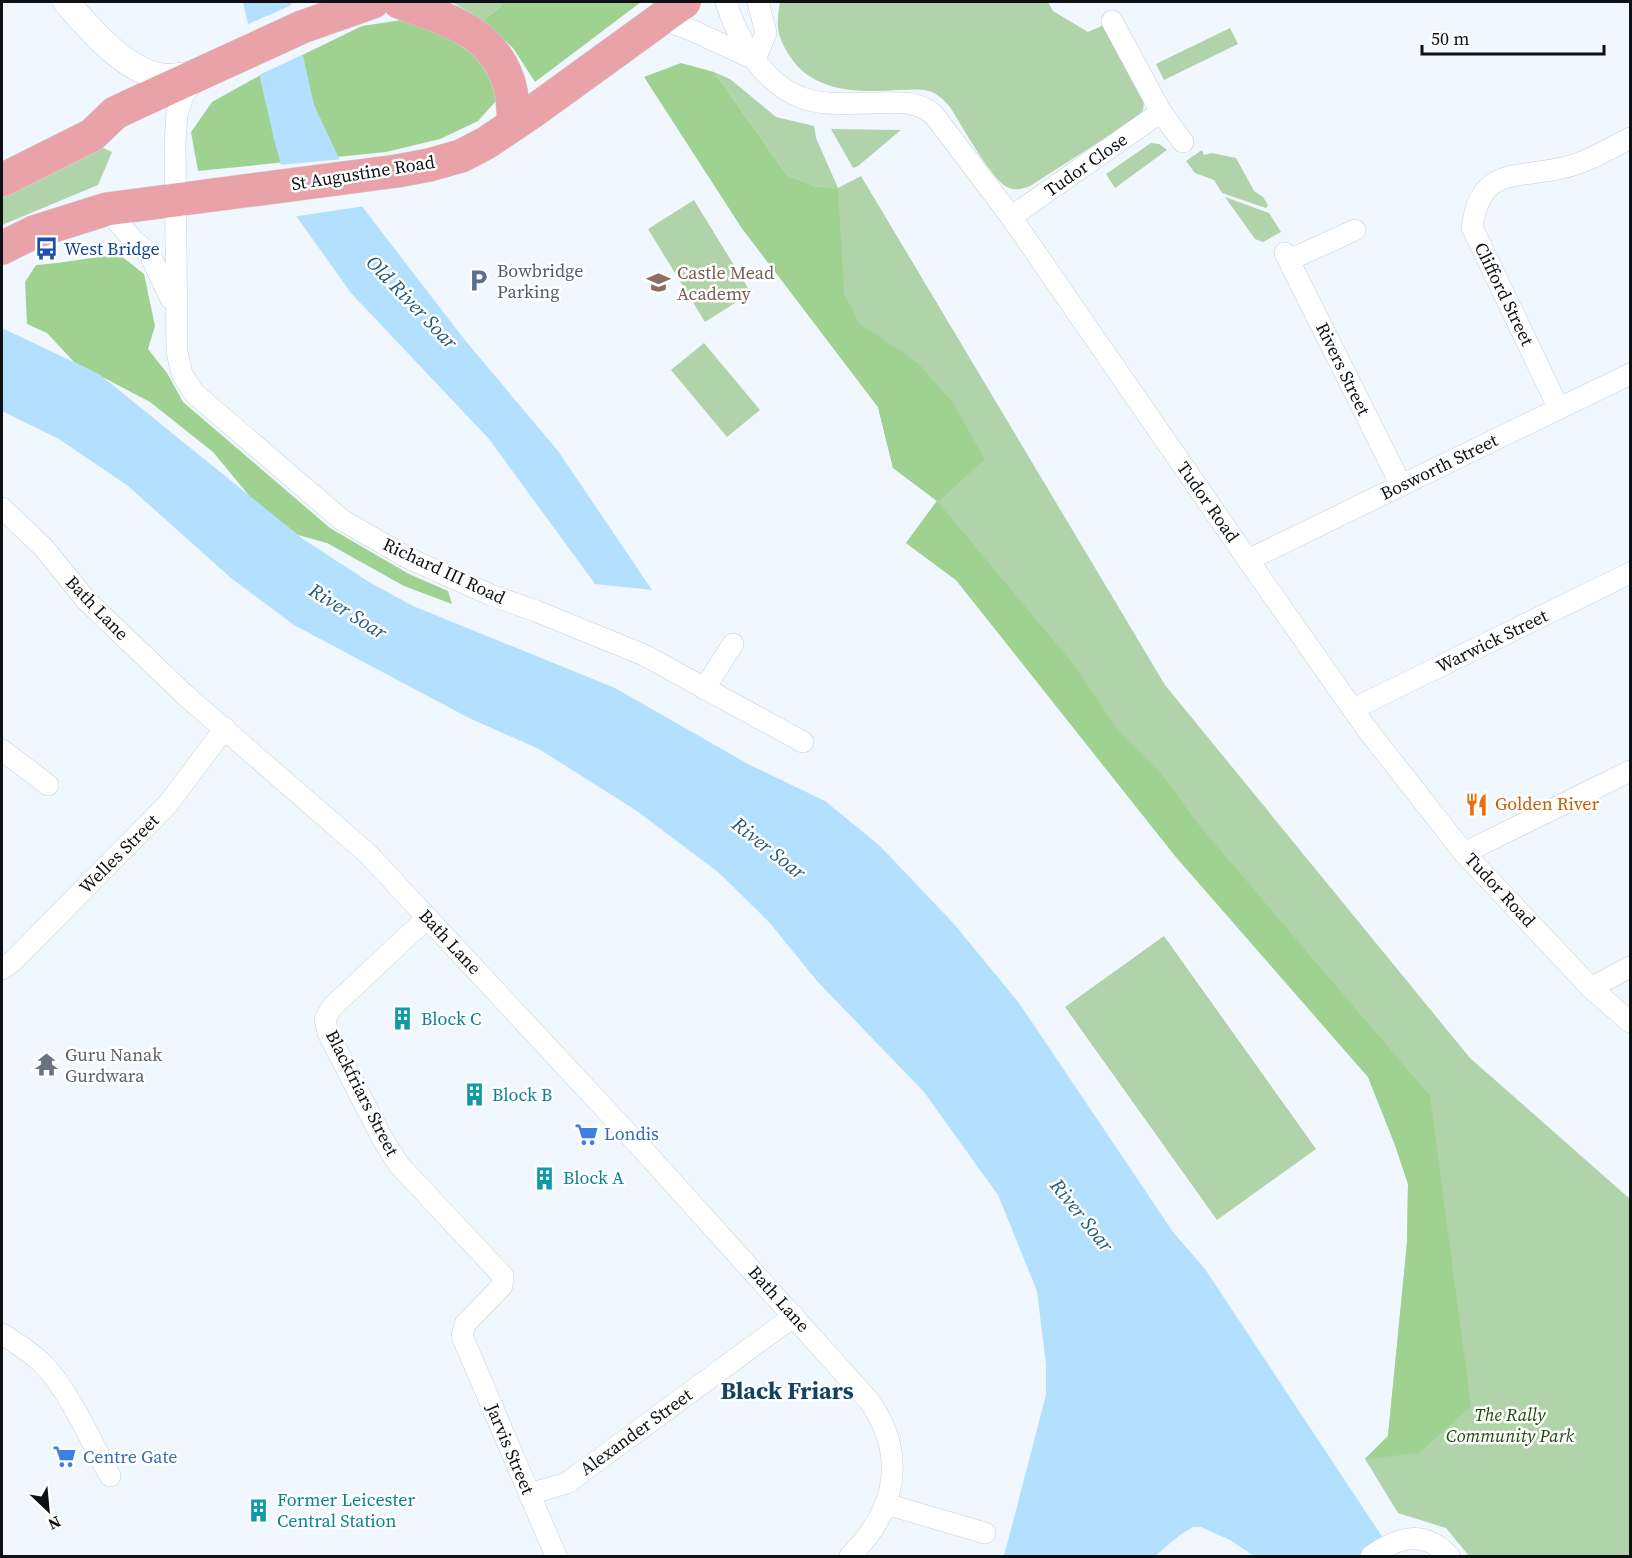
<svg xmlns="http://www.w3.org/2000/svg" width="1632" height="1558" viewBox="0 0 1632 1558" font-family="'Source Serif 4',serif">
  <style>
    .green { fill: #b1d3a9 }
    .forest { fill: #9fd291 }
    .water { fill: #b3e0fe }
    .pier { fill: #f0f7ff }
    .lines { fill: none; stroke-linecap: round; stroke-linejoin: round }
    .minor-casing { stroke: #c6cfd8; stroke-width: 22 }
    .tertiary-casing { stroke: #c6cfd8; stroke-width: 27 }
    .primary-casing { stroke: #d4d4d5; stroke-width: 34 }
    .minor { stroke: #fff; stroke-width: 21 }
    .tertiary { stroke: #fff; stroke-width: 26 }
    .primary { stroke: #e9a2a7; stroke-width: 33 }
    .labels { text-anchor: middle; stroke-width: 5; stroke-linejoin: round; paint-order: stroke }
    .street-label { font-size: 18px; fill: #0e1114; stroke: #fff }
    .transit-label { font-size: 18px; fill: #164399; stroke: #fff; text-anchor: start }
    .service-label { font-size: 18px; fill: #4e5e75; stroke: #fff; text-anchor: start }
    .education-label { font-size: 18px; fill: #785e54; stroke: #fff; text-anchor: start }
    .food-label { font-size: 18px; fill: #c56008; stroke: #fff; text-anchor: start }
    .culture-label { font-size: 18px; fill: #0d838f; stroke: #fff; text-anchor: start }
    .worship-label { font-size: 18px; fill: #5b616d; stroke: #fff; text-anchor: start }
    .shop-label { font-size: 18px; fill: #366cbe; stroke: #fff; text-anchor: start }
    .park-label { font-size: 18px; font-style: italic; fill: #1a4a07; stroke: #fff }
    .water-label { font-size: 20px; font-style: italic; fill: #1f597a; stroke: #fff }
    .district-label { font-size: 24px; font-weight: bold; fill: #144267; stroke: #fff }
  </style>
  <rect width="100%" height="100%" fill="#f0f7ff"/>
  <!-- green -->
  <g class="green">
    <path d="M 452,2 L 503,2 L 500,7 L 483,21 Z"/>
    <path d="M 780,2 L 1048,2 L 1053,11 L 1088,32 L 1104,25 L 1144,101 L 1143,110 L 1138,117 L 1030,186 C 1023,189 1015,191 1007,187 C 991,179 961,124 950,107 C 945,101 940,96 932,92 C 921,88 908,90 896,90 C 859,93 814,92 791,58 C 776,35 776,27 780,2 Z"/>
    <path d="M 1230,28 L 1238,44 L 1164,80 L 1156,64 Z"/>
    <path d="M 714,72 L 730,79 L 776,117 L 814,126 L 816,138 L 838,188 L 861,176 L 1165,685 L 1470,1058 L 1630,1199 L 1630,1556 L 1469,1556 L 1446,1528 L 1398,1513 L 1365,1459 L 1388,1436 L 1407,1243 L 1408,1184 L 1395,1145 L 1368,1077 L 1176,857 L 956,580 L 906,543 L 937,501 L 893,468 L 878,407 L 741,227 L 817,187 L 787,175 Z"/>
    <path d="M 831,129 L 901,130 L 858,166 L 853,168 Z"/>
    <path d="M 1151,143 L 1159,144 L 1167,150 L 1115,188 L 1106,174 Z"/>
    <path d="M 103,148 L 112,152 L 98,185 L 2,225 L 2,198 Z"/>
    <path d="M 1202,150 L 1204,155 L 1212,153 L 1236,158 L 1254,191 L 1263,197 L 1268,205 L 1266,208 L 1222,193 L 1214,180 L 1195,173 L 1186,161 Z"/>
    <path d="M 1225,197 L 1269,213 L 1281,232 L 1263,242 L 1255,239 Z"/>
    <path d="M 694,200 L 751,293 L 705,322 L 648,229 Z"/>
    <path d="M 704,343 L 760,410 L 727,437 L 671,370 Z"/>
    <path d="M 1164,936 L 1316,1149 L 1217,1220 L 1065,1007 Z"/>
  </g>
  <!-- forest -->
  <g class="forest">
    <path d="M 503,2 L 641,2 L 535,82 L 513,48 L 483,21 L 500,7 Z"/>
    <path d="M 402,20 L 440,25 L 496,73 L 496,101 L 478,121 L 440,139 L 386,152 L 198,171 L 191,132 L 212,102 L 257,77 L 362,26 Z"/>
    <path d="M 681,63 L 714,72 L 787,175 L 817,187 L 838,189 L 844,293 L 859,323 L 918,363 L 952,402 L 985,459 L 938,502 L 1074,665 L 1117,729 L 1161,773 L 1198,824 L 1430,1096 L 1471,1406 L 1419,1453 L 1365,1459 L 1388,1436 L 1407,1243 L 1408,1184 L 1395,1145 L 1368,1077 L 1176,857 L 956,580 L 906,543 L 937,501 L 893,468 L 878,407 L 741,227 L 644,77 Z"/>
    <path d="M 120,255 L 144,274 L 155,326 L 148,349 L 167,373 L 183,402 L 330,528 L 409,574 L 448,591 L 452,604 L 404,586 L 327,543 L 298,535 L 251,498 L 213,452 L 150,402 L 74,362 L 47,333 L 27,324 L 25,282 L 36,265 C 64,263 92,257 120,255 Z"/>
  </g>
  <!-- water -->
  <g class="water">
    <path d="M 243,2 L 291,2 L 314,105 L 361,205 L 464,339 L 558,451 L 652,590 L 595,584 L 489,439 L 351,293 L 294,213 L 273,135 Z"/>
    <path d="M 2,328 L 99,374 L 303,539 L 369,582 L 413,606 L 615,688 L 748,764 L 825,801 L 880,846 L 954,924 L 1019,1003 L 1173,1232 L 1205,1269 L 1395,1556 L 1254,1556 L 1230,1540 L 1201,1527 L 1193,1527 L 1180,1535 L 1155,1556 L 1004,1556 L 1046,1395 L 1046,1364 L 1037,1291 L 998,1195 L 924,1092 L 817,981 L 769,922 L 718,872 L 637,811 L 539,749 L 469,718 L 294,625 L 231,578 L 128,486 L 59,439 L 2,411 Z"/>
  </g>
  <!-- pier -->
  <g class="pier">
    <path d="M 294,4 L 306,53 L 257,76 L 246,25 Z"/>
    <path d="M 343,159 L 365,206 L 292,217 L 278,165 Z"/>
  </g>
  <g class="lines">
    <defs>
      <g id="minor">
        <path d="M 726,2 C 737,38 762,82 800,97 C 821,106 850,103 873,103 C 896,103 915,99 934,115 L 1011,217 L 1248,560 L 1366,728 L 1464,853 L 1591,988 L 1630,1022"/>
        <path d="M 661,19 L 691,30 L 754,59"/>
        <path d="M 755,59 L 766,33 L 758,2"/>
        <path d="M 197,77 L 184,94 L 177,113 L 175,143 L 177,352 L 182,374 L 194,393 L 342,520 L 408,558 L 491,595 L 536,611 L 644,655 L 803,742"/>
        <path d="M 1161,112 L 1183,142"/>
        <path d="M 107,209 L 134,241 L 149,253 L 171,299"/>
        <path d="M 1011,217 L 1161,112 L 1112,21"/>
        <path d="M 1285,253 L 1401,485"/>
        <path d="M 1289,260 L 1355,230"/>
        <path d="M 1559,409 L 1472,227 C 1481,166 1515,179 1562,168 C 1586,163 1609,149 1630,138"/>
        <path d="M 2,508 L 44,548 L 86,600 L 185,695 L 368,854 L 647,1154 L 871,1403 C 879,1416 887,1431 890,1446 C 899,1489 880,1527 850,1556"/>
        <path d="M 1248,560 L 1630,374"/>
        <path d="M 704,689 L 733,644"/>
        <path d="M 1353,709 L 1630,573"/>
        <path d="M 2,750 L 48,785"/>
        <path d="M 1464,853 L 1630,771"/>
        <path d="M 427,918 L 332,1007 L 325,1019 L 328,1033 L 382,1138 L 399,1165 L 503,1276 L 502,1286 L 465,1324 L 462,1336 L 556,1556"/>
        <path d="M 2,969 L 13,961 L 168,804 L 225,728"/>
        <path d="M 1591,988 L 1630,967"/>
        <path d="M 2,1334 C 16,1343 31,1352 43,1364 C 68,1389 92,1443 110,1476"/>
        <path d="M 529,1494 L 567,1483 L 794,1316"/>
        <path d="M 886,1504 L 985,1533"/>
        <path d="M 1371,1556 C 1398,1537 1424,1529 1449,1556"/>
      </g>
      <path id="tertiary" d="M 66,2 C 90,29 126,73 165,77 C 174,77 184,75 193,75"/>
      <g id="primary">
        <path d="M 399,2 C 442,18 489,29 507,77 C 513,92 513,109 514,124"/>
        <path d="M 2,180 L 92,135 L 115,113 L 134,104 L 302,27 L 373,2"/>
        <path d="M 2,248 L 34,232 L 107,209 L 397,171 L 429,165 L 461,156 L 486,143 L 535,110 L 684,2"/>
      </g>
    </defs>
    <!-- minor casing -->
    <use href="#minor" class="minor-casing"/>
    <!-- tertiary casing -->
    <use href="#tertiary" class="tertiary-casing"/>
    <!-- primary casing -->
    <use href="#primary" class="primary-casing"/>
    <!-- minor -->
    <use href="#minor" class="minor"/>
    <!-- tertiary -->
    <use href="#tertiary" class="tertiary"/>
    <!-- primary -->
    <use href="#primary" class="primary"/>
  </g>
  <!-- icons -->
  <defs>
    <symbol id="bus-bare" viewBox="-9 -9 18 18"><path d="M-5-6H5V4H4V6H2V4H-2V6H-4V4H-5ZM-3.5-4V0h7V-4ZM-3.5 1.2v1.5H-2V1.2ZM2 1.2v1.5H3.5V1.2Z" fill="#1a4fb4" stroke="#fff" stroke-width="2.5" paint-order="stroke"/></symbol>
    <symbol id="parking-bare" viewBox="-9 -9 18 18"><path d="M-3.5-5.5H1a3.5 3.5 0 0 1 0 7H-1V5.5H-3.5ZM-1-3.4V-.6H.8a1.4 1.4 0 0 0 0-2.8Z" fill="#5c6f8a" stroke="#fff" stroke-width="2.5" paint-order="stroke"/></symbol>
    <symbol id="school-bare" viewBox="-9 -9 18 18"><path d="M0-5L7-2L0 1L-7-2ZM-4 1L0 2.5L4 1V4Q0 6-4 4Z" fill="#8d6e63" stroke="#fff" stroke-width="2.5" paint-order="stroke"/></symbol>
    <symbol id="restaurant-bare" viewBox="-9 -9 18 18"><path d="M-5-6h1v4h1v-4h1v4h1v-4h1v5L-1.5 .5V6h-2V.5L-5-1ZM5-6V6H3V1.5H1.5Q1.5-4 5-6Z" fill="#e8710a" stroke="#fff" stroke-width="2.5" paint-order="stroke"/></symbol>
    <symbol id="building-bare" viewBox="-9 -9 18 18"><path d="M-4-6H4V6H1V3H-1V6H-4ZM-2.5-4.3h1.7v1.8h-1.7ZM.8-4.3h1.7v1.8H.8ZM-2.5-1h1.7V.8h-1.7ZM.8-1h1.7V.8H.8Z" fill="#0f9aa8" stroke="#fff" stroke-width="2.5" paint-order="stroke"/></symbol>
    <symbol id="temple-bare" viewBox="-9 -9 18 18"><path d="M0-6L5-2H3V0L6.5 2.5H4V6H1.5V3h-3V6H-4V2.5H-6.5L-3 0V-2H-5Z" fill="#6b7280" stroke="#fff" stroke-width="2.5" paint-order="stroke"/></symbol>
    <symbol id="supermarket-bare" viewBox="-9 -9 18 18"><path d="M-6-5.5h2.5l.6 2H6L4.5 2H-2.5L-4.4-4H-6ZM-1.5 3.2a1.3 1.3 0 1 0 .1 0ZM3 3.2a1.3 1.3 0 1 0 .1 0Z" fill="#3f7fe0" stroke="#fff" stroke-width="2.5" paint-order="stroke"/></symbol>
  </defs>
  <g fill-rule="evenodd">
    <use href="#bus-bare" x="30" y="232" width="33" height="33"/>
    <use href="#parking-bare" x="462" y="264" width="33" height="33"/>
    <use href="#school-bare" x="642" y="266" width="33" height="33"/>
    <use href="#restaurant-bare" x="1460" y="788" width="33" height="33"/>
    <use href="#building-bare" x="386" y="1002" width="33" height="33"/>
    <use href="#temple-bare" x="30" y="1048" width="33" height="33"/>
    <use href="#building-bare" x="458" y="1078" width="33" height="33"/>
    <use href="#supermarket-bare" x="570" y="1118" width="33" height="33"/>
    <use href="#building-bare" x="528" y="1162" width="33" height="33"/>
    <use href="#supermarket-bare" x="48" y="1440" width="33" height="33"/>
    <use href="#building-bare" x="242" y="1494" width="33" height="33"/>
  </g>
  <g class="labels">
    <!-- street labels -->
    <g class="street-label">
      <text transform="translate(1086 165) rotate(-35)" y="6">Tudor Close</text>
      <text transform="translate(363 173) rotate(-9)" y="6">St Augustine Road</text>
      <text transform="translate(1504 294) rotate(64)" y="6">Clifford Street</text>
      <text transform="translate(1343 369) rotate(64)" y="6">Rivers Street</text>
      <text transform="translate(1439 467) rotate(-26)" y="6">Bosworth Street</text>
      <text transform="translate(1208 502) rotate(55)" y="6">Tudor Road</text>
      <text transform="translate(444 571) rotate(25)" y="6">Richard III Road</text>
      <text transform="translate(97 608) rotate(46)" y="6">Bath Lane</text>
      <text transform="translate(1492 641) rotate(-26)" y="6">Warwick Street</text>
      <text transform="translate(119 854) rotate(-45)" y="6">Welles Street</text>
      <text transform="translate(1500 890) rotate(47)" y="6">Tudor Road</text>
      <text transform="translate(450 942) rotate(47)" y="6">Bath Lane</text>
      <text transform="translate(362 1093) rotate(63)" y="6">Blackfriars Street</text>
      <text transform="translate(779 1299) rotate(48)" y="6">Bath Lane</text>
      <text transform="translate(636 1432) rotate(-36)" y="6">Alexander Street</text>
      <text transform="translate(510 1449) rotate(67)" y="6">Jarvis Street</text>
    </g>
    <!-- transit labels -->
    <g class="transit-label">
      <text x="64" y="255">West Bridge</text>
    </g>
    <!-- service labels -->
    <g class="service-label">
      <text x="497" y="277">Bowbridge<tspan x="497" dy="21">Parking</tspan></text>
    </g>
    <!-- education labels -->
    <g class="education-label">
      <text x="677" y="279">Castle Mead<tspan x="677" dy="21">Academy</tspan></text>
    </g>
    <!-- food labels -->
    <g class="food-label">
      <text x="1495" y="810">Golden River</text>
    </g>
    <!-- culture labels -->
    <g class="culture-label">
      <text x="421" y="1025">Block C</text>
      <text x="492" y="1101">Block B</text>
      <text x="563" y="1184">Block A</text>
      <text x="277" y="1506">Former Leicester<tspan x="277" dy="21">Central Station</tspan></text>
    </g>
    <!-- worship labels -->
    <g class="worship-label">
      <text x="65" y="1061">Guru Nanak<tspan x="65" dy="21">Gurdwara</tspan></text>
    </g>
    <!-- shop labels -->
    <g class="shop-label">
      <text x="604" y="1140">Londis</text>
      <text x="83" y="1463">Centre Gate</text>
    </g>
    <!-- park labels -->
    <g class="park-label">
      <text x="1510" y="1421">The Rally<tspan x="1510" dy="21">Community Park</tspan></text>
    </g>
    <!-- water labels -->
    <g class="water-label">
      <text transform="translate(412 302) rotate(46)" y="7">Old River Soar</text>
      <text transform="translate(348 611) rotate(32)" y="7">River Soar</text>
      <text transform="translate(769 848) rotate(38)" y="7">River Soar</text>
      <text transform="translate(1082 1215) rotate(51)" y="7">River Soar</text>
    </g>
    <!-- district labels -->
    <g class="district-label">
      <text x="787" y="1399">Black Friars</text>
    </g>
  </g>
  <!-- border -->
  <rect width="1632" height="1558" fill="none" stroke="#0e1114" stroke-width="6"/>
  <!-- north arrow -->
  <g transform="translate(48 1510) rotate(154)" stroke="#ffffff" stroke-width="4.5" paint-order="stroke">
  <path d="M0-4.5L10 22L0 15L-10 22Z" fill="#0e1114"/>
  <text y="-9" font-size="16" font-weight="bold" text-anchor="middle" fill="#0e1114">N</text>
  </g>
  <!-- scale -->
  <path d="M1422 45v9h182v-9" fill="none" stroke="#0e1114" stroke-width="3"/>
  <text x="1431" y="45" font-size="18" fill="#0e1114" stroke="#ffffff" stroke-width="4.5" paint-order="stroke">50 m</text>
</svg>
